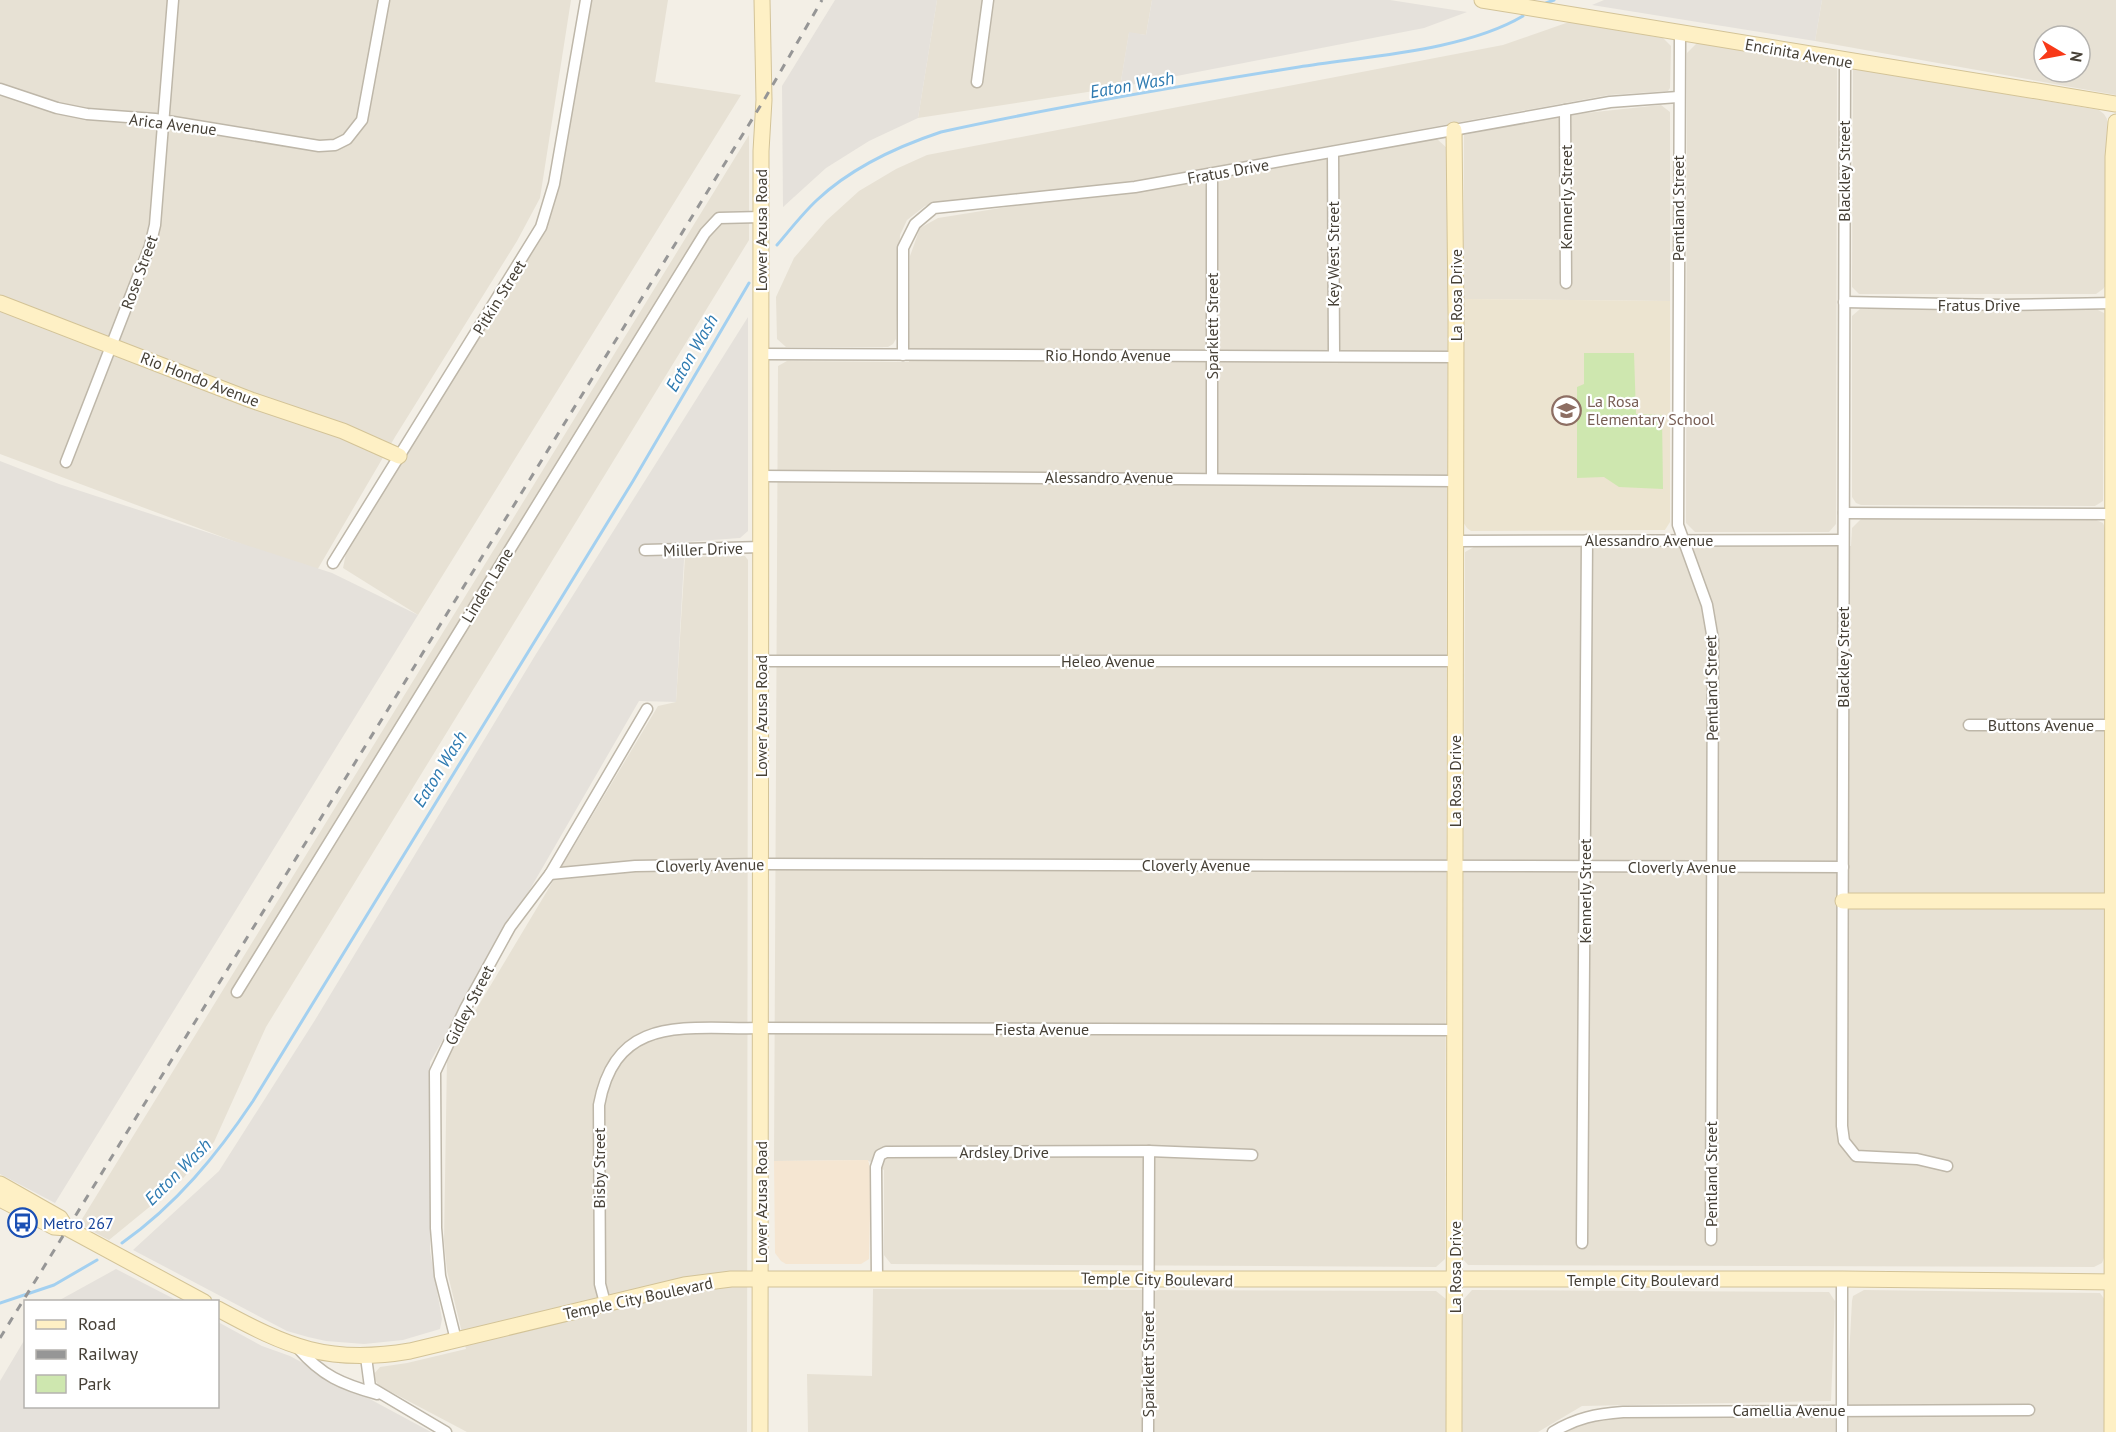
<svg xmlns="http://www.w3.org/2000/svg" width="2116" height="1432" viewBox="0 0 2116 1432" font-family="'PT Sans',sans-serif">
  <style>
    .residential { fill: #e7e1d4; fill-rule: evenodd }
    .commercial { fill: #f5e6d2 }
    .industrial { fill: #e5e1db }
    .education { fill: #ece4d0 }
    .green { fill: #cee7af }
    .lines { fill: none; stroke-linecap: round; stroke-linejoin: round }
    .stream { stroke: #a3d0f0; stroke-width: 3 }
    .street-casing { stroke: #beb7a9; stroke-width: 13 }
    .secondary-casing { stroke: #d3c397; stroke-width: 17 }
    .street { stroke: #fff; stroke-width: 10 }
    .secondary { stroke: #fef0c5; stroke-width: 15 }
    .rail { stroke: #969696; stroke-width: 3; stroke-dasharray: 8 8; stroke-linecap: butt }
    .labels { text-anchor: middle; stroke-width: 4.5; stroke-linejoin: round; paint-order: stroke }
    .street-label { font-size: 16px; fill: #464036; stroke: #fff }
    .education-label { font-size: 16px; fill: #785e54; stroke: #fff; text-anchor: start }
    .transit-label { font-size: 16px; fill: #164399; stroke: #fff; text-anchor: start }
    .water-label { font-size: 18px; font-style: italic; fill: #2f7bb1; stroke: #fff }
  </style>
  <rect width="100%" height="100%" fill="#f3efe6"/>
  <!-- residential -->
  <g class="residential">
    <path d="M 0,0 L 571,0 L 540,198 L 517,241 L 395,437 L 316,572 L 0,454 Z"/>
    <path d="M 586,0 L 668,0 L 655,82 L 741,95 L 418,615 L 343,568 L 348,543 L 541,227 Z"/>
    <path d="M 937,0 L 1152,0 L 1146,35 L 1129,33 L 1120,87 L 918,118 Z"/>
    <path d="M 1822,0 L 2116,0 L 2116,95 L 1815,41 ZM 2044,36 L 2080,36 L 2080,72 L 2044,72 Z"/>
    <path d="M 1569,22 L 1663,38 L 1671,46 L 1670,88 L 1668,91 L 1609,95 L 1125,183 L 944,201 L 925,206 L 907,220 L 900,235 L 896,339 L 893,344 L 888,347 L 786,347 L 777,339 L 776,297 L 794,258 L 826,221 L 859,191 L 896,169 L 927,155 L 1503,45 Z"/>
    <path d="M 1697,43 L 1837,65 L 1836,524 L 1829,532 L 1695,532 L 1686,523 L 1687,53 Z"/>
    <path d="M 1853,68 L 2099,110 L 2104,114 L 2107,119 L 2106,285 L 2103,289 L 2096,294 L 1859,294 L 1852,287 Z"/>
    <path d="M 1661,105 L 1670,112 L 1670,301 L 1463,299 L 1464,135 L 1567,115 Z"/>
    <path d="M 749,135 L 749,240 L 266,1027 L 214,1142 L 180,1182 L 109,1240 L 79,1224 Z"/>
    <path d="M 1437,139 L 1448,149 L 1445,1259 L 1436,1267 L 891,1264 L 884,1255 L 884,1170 L 867,1160 L 774,1161 L 778,366 L 787,361 L 909,362 L 910,256 L 920,228 L 938,218 Z"/>
    <path d="M 1860,309 L 2096,309 L 2104,313 L 2103,501 L 2095,506 L 1861,505 L 1856,503 L 1852,497 L 1852,316 Z"/>
    <path d="M 1861,519 L 2094,519 L 2103,523 L 2105,528 L 2104,1258 L 2102,1263 L 2094,1267 L 1468,1265 L 1462,1258 L 1465,552 L 1474,547 L 1851,546 L 1852,528 Z"/>
    <path d="M 745,556 L 748,560 L 747,1432 L 467,1432 L 378,1385 L 373,1375 L 380,1367 L 407,1363 L 466,1349 L 447,1271 L 444,1241 L 447,1058 L 658,706 L 676,702 L 685,557 Z"/>
    <path d="M 873,1289 L 1436,1291 L 1446,1299 L 1446,1432 L 808,1432 L 807,1374 L 872,1376 Z"/>
    <path d="M 1472,1290 L 1829,1292 L 1835,1301 L 1831,1401 L 1582,1406 L 1538,1432 L 1462,1432 L 1463,1300 Z"/>
    <path d="M 1864,1290 L 2100,1293 L 2105,1300 L 2104,1432 L 1845,1432 L 1852,1301 L 1853,1296 Z"/>
    <path d="M 1621,1414 L 1835,1417 L 1835,1432 L 1561,1432 L 1574,1422 Z"/>
  </g>
  <!-- commercial -->
  <path class="commercial" d="M 868,1160 L 871,1171 L 869,1259 L 861,1264 L 786,1264 L 781,1261 L 775,1253 L 774,1161 Z"/>
  <!-- industrial -->
  <g class="industrial">
    <path d="M 835,0 L 937,0 L 918,118 L 869,141 L 826,168 L 783,207 L 782,86 Z"/>
    <path d="M 1152,0 L 1390,0 L 1467,12 L 1424,28 L 1120,87 L 1129,32 L 1146,35 Z"/>
    <path d="M 1604,0 L 1822,0 L 1815,41 L 1592,5 Z"/>
    <path d="M 748,317 L 748,531 L 740,538 L 685,542 L 676,702 L 639,701 L 430,1062 L 430,1251 L 442,1319 L 440,1329 L 403,1340 L 364,1344 L 326,1341 L 308,1337 L 287,1331 L 133,1250 L 219,1171 L 315,1020 L 536,654 Z"/>
    <path d="M 0,461 L 59,484 L 332,573 L 418,615 L 55,1203 L 0,1174 Z"/>
    <path d="M 116,1269 L 178,1301 L 58,1301 Z"/>
    <path d="M 218,1322 L 262,1346 L 290,1356 L 431,1432 L 0,1432 L 0,1381 L 25,1339 L 26,1406 L 218,1406 Z"/>
  </g>
  <!-- education -->
  <path class="education" d="M 1463,299 L 1670,301 L 1670,522 L 1665,530 L 1471,531 L 1467,528 L 1463,522 L 1462,467 Z"/>
  <!-- green -->
  <path class="green" d="M 1584,353 L 1634,353 L 1636,414 L 1662,415 L 1663,489 L 1619,487 L 1604,477 L 1577,478 L 1577,387 L 1584,384 Z"/>
  <g class="lines">
    <!-- stream -->
    <g class="stream">
      <path d="M 1546,3 L 1554,0"/>
      <path d="M 777,245 C 790,230 802,214 817,200 C 852,167 896,147 941,132 C 1059,106 1179,86 1299,67 C 1367,56 1464,51 1523,16"/>
      <path d="M 122,1243 C 176,1205 217,1155 253,1101 L 633,481 L 749,283"/>
      <path d="M 0,1303 L 54,1285 L 97,1260"/>
    </g>
    <defs>
      <g id="street">
        <path d="M 1680,33 L 1678,525 L 1707,605 L 1713,640 L 1711,1240"/>
        <path d="M 1845,61 L 1842,1126 L 1844,1141 L 1856,1156 L 1917,1159 L 1947,1166"/>
        <path d="M 977,82 L 988,0"/>
        <path d="M 0,89 L 57,108 L 87,114 L 155,119 L 319,146 L 335,145 L 347,139 L 362,120 L 384,0"/>
        <path d="M 1565,110 L 1566,283"/>
        <path d="M 1333,152 L 1334,356"/>
        <path d="M 1844,302 L 2002,305 L 2114,303"/>
        <path d="M 762,354 L 1455,357"/>
        <path d="M 903,355 L 903,248 L 915,224 L 934,208 L 1135,187 L 1610,102 L 1678,97"/>
        <path d="M 66,462 L 150,246 L 155,225 L 173,0"/>
        <path d="M 762,476 L 1455,481"/>
        <path d="M 1212,478 L 1212,174"/>
        <path d="M 1844,513 L 2113,514"/>
        <path d="M 1455,541 L 1842,540"/>
        <path d="M 645,550 L 762,547"/>
        <path d="M 333,563 L 541,227 L 554,184 L 586,0"/>
        <path d="M 762,661 L 1455,661"/>
        <path d="M 1969,725 L 2113,725"/>
        <path d="M 550,874 L 635,866 L 761,864 L 1843,867"/>
        <path d="M 237,992 L 705,233 L 719,218 L 762,217"/>
        <path d="M 1582,1243 L 1587,540"/>
        <path d="M 877,1278 L 876,1167 L 880,1155 L 886,1152 L 1149,1151 L 1252,1155"/>
        <path d="M 1842,1279 L 1842,1432"/>
        <path d="M 605,1303 L 600,1284 L 599,1105 C 616,1012 688,1030 761,1028 L 1454,1030"/>
        <path d="M 456,1340 L 440,1276 L 436,1228 L 435,1072 L 465,1009 L 510,927 L 550,874 L 647,709"/>
        <path d="M 298,1348 C 322,1376 342,1384 377,1394"/>
        <path d="M 366,1357 L 370,1387 L 446,1432"/>
        <path d="M 1148,1432 L 1149,1151"/>
        <path d="M 1553,1432 C 1576,1418 1596,1414 1623,1412 L 2029,1410"/>
      </g>
      <g id="secondary">
        <path d="M 1482,0 L 2116,104"/>
        <path d="M 0,303 L 251,400 L 343,431 L 399,456"/>
        <path d="M 1843,901 L 2116,901"/>
        <path d="M 0,1184 L 60,1218 L 65,1226"/>
        <path d="M 0,1199 L 54,1227 L 67,1228 L 204,1302"/>
        <path d="M 218,1309 C 288,1347 328,1365 410,1351 L 684,1285 L 731,1279 L 1842,1279 L 2116,1282"/>
        <path d="M 760,1432 L 761,151 L 764,100 L 762,0"/>
        <path d="M 1454,1432 L 1456,314 L 1454,130"/>
        <path d="M 2112,1432 L 2113,157 L 2116,122"/>
      </g>
    </defs>
    <!-- street casing -->
    <use href="#street" class="street-casing"/>
    <!-- secondary casing -->
    <use href="#secondary" class="secondary-casing"/>
    <!-- street -->
    <use href="#street" class="street"/>
    <!-- secondary -->
    <use href="#secondary" class="secondary"/>
    <!-- rail -->
    <path class="rail" d="M 0,1338 L 764,100 L 822,0"/>
  </g>
  <!-- icons -->
  <defs>
    <symbol id="school-ring" viewBox="-11 -11 22 22"><circle r="9.5" fill="#fff" stroke="#8d6e63" stroke-width="1.5"/><path d="M0-5L7-2L0 1L-7-2ZM-4 1L0 2.5L4 1V4Q0 6-4 4Z" fill="#8d6e63"/></symbol>
    <symbol id="bus-ring" viewBox="-11 -11 22 22"><circle r="9.5" fill="#fff" stroke="#1a4fb4" stroke-width="1.5"/><path d="M-5-6H5V4H4V6H2V4H-2V6H-4V4H-5ZM-3.5-4V0h7V-4ZM-3.5 1.2v1.5H-2V1.2ZM2 1.2v1.5H3.5V1.2Z" fill="#1a4fb4"/></symbol>
  </defs>
  <g fill-rule="evenodd">
    <use href="#school-ring" x="1550" y="394" width="33" height="33"/>
    <use href="#bus-ring" x="6" y="1206" width="33" height="33"/>
  </g>
  <g class="labels">
    <!-- street labels -->
    <g class="street-label">
      <text transform="translate(1799 53) rotate(10)" y="6">Encinita Avenue</text>
      <text transform="translate(173 124) rotate(7)" y="6">Arica Avenue</text>
      <text transform="translate(1228 171) rotate(-10)" y="6">Fratus Drive</text>
      <text transform="translate(1844 171) rotate(-90)" y="6">Blackley Street</text>
      <text transform="translate(1566 197) rotate(-90)" y="6">Kennerly Street</text>
      <text transform="translate(1678 208) rotate(-90)" y="6">Pentland Street</text>
      <text transform="translate(761 230) rotate(-90)" y="6">Lower Azusa Road</text>
      <text transform="translate(1333 254) rotate(-90)" y="6">Key West Street</text>
      <text transform="translate(139 272) rotate(-70)" y="6">Rose Street</text>
      <text transform="translate(1456 295) rotate(-90)" y="6">La Rosa Drive</text>
      <text transform="translate(499 297) rotate(-58)" y="6">Pitkin Street</text>
      <text x="1979" y="311">Fratus Drive</text>
      <text transform="translate(1212 326) rotate(-90)" y="6">Sparklett Street</text>
      <text x="1108" y="361">Rio Hondo Avenue</text>
      <text transform="translate(200 379) rotate(21)" y="6">Rio Hondo Avenue</text>
      <text x="1109" y="483">Alessandro Avenue</text>
      <text x="1649" y="546">Alessandro Avenue</text>
      <text transform="translate(703 549) rotate(-2)" y="6">Miller Drive</text>
      <text transform="translate(487 585) rotate(-59)" y="6">Linden Lane</text>
      <text transform="translate(1843 657) rotate(-90)" y="6">Blackley Street</text>
      <text x="1108" y="667">Heleo Avenue</text>
      <text transform="translate(1711 688) rotate(-91)" y="6">Pentland Street</text>
      <text transform="translate(761 716) rotate(-90)" y="6">Lower Azusa Road</text>
      <text x="2041" y="731">Buttons Avenue</text>
      <text transform="translate(1455 781) rotate(-90)" y="6">La Rosa Drive</text>
      <text transform="translate(710 865) rotate(-1)" y="6">Cloverly Avenue</text>
      <text x="1196" y="871">Cloverly Avenue</text>
      <text x="1682" y="873">Cloverly Avenue</text>
      <text transform="translate(1585 891) rotate(-90)" y="6">Kennerly Street</text>
      <text transform="translate(469 1005) rotate(-63)" y="6">Gidley Street</text>
      <text x="1042" y="1035">Fiesta Avenue</text>
      <text x="1004" y="1158">Ardsley Drive</text>
      <text transform="translate(599 1168) rotate(-90)" y="6">Bisby Street</text>
      <text transform="translate(1711 1174) rotate(-90)" y="6">Pentland Street</text>
      <text transform="translate(761 1202) rotate(-90)" y="6">Lower Azusa Road</text>
      <text transform="translate(1455 1267) rotate(-90)" y="6">La Rosa Drive</text>
      <text transform="translate(1157 1279) rotate(1)" y="6">Temple City Boulevard</text>
      <text x="1643" y="1286">Temple City Boulevard</text>
      <text transform="translate(638 1298) rotate(-12)" y="6">Temple City Boulevard</text>
      <text transform="translate(1148 1364) rotate(-90)" y="6">Sparklett Street</text>
      <text x="1789" y="1416">Camellia Avenue</text>
    </g>
    <!-- education labels -->
    <g class="education-label">
      <text x="1587" y="407">La Rosa<tspan x="1587" dy="18">Elementary School</tspan></text>
    </g>
    <!-- transit labels -->
    <g class="transit-label">
      <text x="43" y="1229">Metro 267</text>
    </g>
    <!-- water labels -->
    <g class="water-label">
      <text transform="translate(1132 85) rotate(-10)" y="6">Eaton Wash</text>
      <text transform="translate(692 353) rotate(-60)" y="6">Eaton Wash</text>
      <text transform="translate(440 769) rotate(-58)" y="6">Eaton Wash</text>
      <text transform="translate(178 1172) rotate(-45)" y="6">Eaton Wash</text>
    </g>
  </g>
  <!-- legend -->
  <rect x="24" y="1300" width="195" height="108" fill="#ffffff" stroke="#b5b3af" stroke-width="1.5"/>
  <rect x="36" y="1320" width="30" height="9" fill="#fef0c5" stroke="#b5b3af" stroke-width="1.5"/>
  <text x="78" y="1330" font-size="18" fill="#464036">Road</text>
  <rect x="36" y="1350" width="30" height="9" fill="#969696" stroke="#b5b3af" stroke-width="1.5"/>
  <text x="78" y="1360" font-size="18" fill="#464036">Railway</text>
  <rect x="36" y="1375" width="30" height="18" fill="#cee7af" stroke="#b5b3af" stroke-width="1.5"/>
  <text x="78" y="1390" font-size="18" fill="#464036">Park</text>
  <!-- north arrow -->
  <g transform="translate(2062 54) rotate(100)"><circle r="28" fill="#ffffff" stroke="#b5b3af" stroke-width="1.5"/>
  <path d="M0-4.5L10 22L0 15L-10 22Z" fill="#f83918"/>
  <text y="-9" font-size="16" font-weight="bold" text-anchor="middle" fill="#464036">N</text>
  </g>
</svg>
